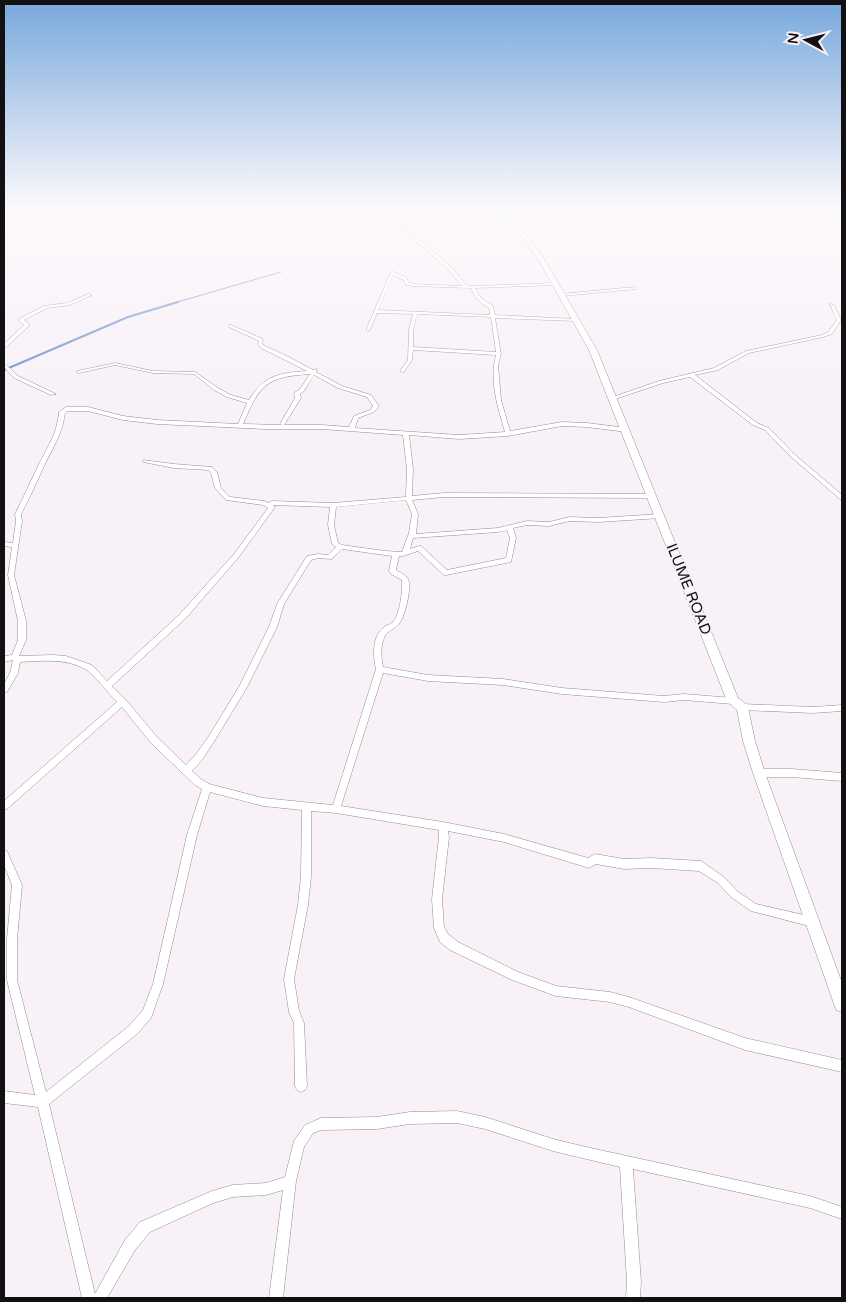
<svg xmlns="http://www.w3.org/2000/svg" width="846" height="1302" viewBox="0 0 846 1302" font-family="'Varela Round',sans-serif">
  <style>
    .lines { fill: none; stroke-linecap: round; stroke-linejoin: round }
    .stream-far1 { stroke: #7196cb; stroke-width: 1 }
    .stream { stroke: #7196cb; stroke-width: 2 }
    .street-casing { stroke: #938c93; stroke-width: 1 }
    .secondary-casing { stroke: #938c93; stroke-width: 1 }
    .street { fill: #fff; fill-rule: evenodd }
    .secondary { fill: #fff; fill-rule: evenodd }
    .labels { text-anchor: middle; stroke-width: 4; stroke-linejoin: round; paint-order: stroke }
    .street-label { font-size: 15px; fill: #121012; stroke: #f9f1f8 }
  </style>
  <rect width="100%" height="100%" fill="#f9f1f8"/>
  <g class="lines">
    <!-- stream-far1 -->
    <path class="stream-far1" d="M 174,303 L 281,272"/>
    <!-- stream -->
    <path class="stream" d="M 4,370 L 128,317 L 178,302"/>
    <defs>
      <g id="street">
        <path d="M 478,209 L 483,210 C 455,220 427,206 401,224 L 451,267 L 466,285 L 473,286 L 555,283 L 557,284 L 555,285 L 475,288 L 481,298 L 493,306 L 495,315 L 576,319 L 578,320 L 576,321 L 495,318 L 501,354 L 498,365 L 501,400 L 510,431 L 562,422 L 587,423 L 627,428 L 630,430 L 627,432 L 587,427 L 562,426 L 508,436 L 459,439 L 409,435 L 413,469 L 412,496 L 444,493 L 652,494 L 655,496 L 652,498 L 444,497 L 412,500 L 418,514 L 416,534 L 498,528 L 527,521 L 549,522 L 570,517 L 598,518 L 661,514 L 664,516 L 661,518 L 598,522 L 570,521 L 549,526 L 527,525 L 513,528 L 516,538 L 511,562 L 446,575 L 444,575 L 418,551 L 403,556 L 399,556 L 396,570 C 400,573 405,574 408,579 C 412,587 405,617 399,624 C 395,629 388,630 385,636 C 380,645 381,657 383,667 L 428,675 L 503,679 L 562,688 L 664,696 L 684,694 L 733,698 L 736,699 L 737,701 L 736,703 L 733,704 L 684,700 L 664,702 L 562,694 L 503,685 L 428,681 L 383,673 L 341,806 L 443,822 L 504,834 L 588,858 L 595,854 L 624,859 L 651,858 L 701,861 L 724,877 L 737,891 L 756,904 L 817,918 L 818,922 L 817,926 L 813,927 L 751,911 L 731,897 L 718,883 L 699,871 L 651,868 L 624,869 L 596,864 L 589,868 L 504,842 L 448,831 L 449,837 L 442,899 L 444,927 L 448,934 L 458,942 L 518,972 L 556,986 L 610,992 L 629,997 L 745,1038 L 842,1060 L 842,1072 L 745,1050 L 629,1007 L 610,1002 L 556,996 L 512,980 L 450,950 L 440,942 L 434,928 L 432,899 L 439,837 L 439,830 L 336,813 L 311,811 L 311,876 L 308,905 L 294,979 L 299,1011 L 304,1023 L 307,1086 L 305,1090 L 301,1092 L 297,1090 L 295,1086 L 294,1023 L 289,1012 L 284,979 L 298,905 L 301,876 L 302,810 L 263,806 L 210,792 L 197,835 L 163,984 L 151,1018 L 137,1034 L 49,1104 L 95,1294 L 125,1240 L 140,1222 L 212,1191 L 233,1185 L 266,1183 L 285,1177 L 294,1141 L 305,1125 L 321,1118 L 377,1117 L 410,1112 L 457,1111 L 485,1117 L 553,1139 L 586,1147 L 810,1196 L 842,1207 L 842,1219 L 810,1208 L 633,1169 L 641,1282 L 640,1298 L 626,1298 L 627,1282 L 620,1167 L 553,1151 L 485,1129 L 457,1123 L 410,1124 L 377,1129 L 321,1130 L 313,1133 L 304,1147 L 296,1181 L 283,1298 L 269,1298 L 283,1190 L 266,1195 L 233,1197 L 213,1203 L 150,1232 L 135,1250 L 107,1298 L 82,1298 L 38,1107 L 4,1103 L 4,1091 L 35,1095 L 7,980 L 7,939 L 12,885 L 4,865 L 4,850 L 7,851 L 22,885 L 17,939 L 17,980 L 46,1092 L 129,1026 L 143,1010 L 153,984 L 187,835 L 202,789 L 195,785 L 151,743 L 122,707 L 7,809 L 4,810 L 4,801 L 117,702 C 110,695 93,673 85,669 C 65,658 42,661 20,662 L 18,673 L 7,692 L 4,693 L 4,684 L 10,673 L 13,660 L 4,662 L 4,656 L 12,655 L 18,640 L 18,621 L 8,575 L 12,547 L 4,546 L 4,542 L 13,543 L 16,521 L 15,514 C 24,497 31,480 39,464 C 49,444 57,434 59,412 L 66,407 L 88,407 L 123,416 L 157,420 L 238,424 L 247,403 L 227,397 L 214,390 L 194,374 L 153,373 L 115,365 L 79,373 L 77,372 L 77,371 L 115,363 L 153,371 L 195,372 L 218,388 L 231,395 L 249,400 C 264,375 279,373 307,371 L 261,348 L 258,344 L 259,341 L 229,327 L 229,325 L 231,325 L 263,339 L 262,344 L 265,346 L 289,357 L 313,370 L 317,369 L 316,372 L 342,386 L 371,395 L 379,406 L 374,412 L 358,418 L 355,428 L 459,435 L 505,432 C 498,408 489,381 496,355 L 413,350 L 412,360 L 404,372 L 402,372 L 400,371 L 408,360 L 409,330 L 413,314 L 377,313 L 370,330 L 368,331 L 366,330 L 391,272 L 393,272 L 407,278 L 408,282 L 412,284 L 462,286 L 448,269 L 398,225 L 398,223 C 419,208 434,214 459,213 C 465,213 472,211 478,209 ZM 393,275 L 404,280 L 405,284 L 412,286 L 471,288 C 474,297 480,303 489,308 L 490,315 L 378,310 ZM 417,314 L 491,317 L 496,352 L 413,347 L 413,330 ZM 310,374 L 300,389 L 294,393 L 295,398 L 280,424 L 282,425 L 243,424 C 260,384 266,377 310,374 ZM 314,375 L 338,388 L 367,397 L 373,406 L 370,410 L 354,416 L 349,427 L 322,425 L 284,425 L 301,398 L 300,394 L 304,391 ZM 67,411 L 88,411 L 123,420 L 157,424 L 265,429 L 322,429 L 403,435 L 407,469 L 406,497 L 333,503 L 272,501 L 269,503 L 264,501 L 230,497 L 221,488 L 217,472 L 212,467 L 174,464 L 143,460 L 143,462 L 174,468 L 208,470 L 211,473 L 215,488 L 226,500 L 263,505 L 268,508 L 234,554 L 179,615 L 107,681 L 92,665 L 66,656 L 53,655 L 19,656 L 26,640 L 26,621 L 14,575 L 22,521 L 21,514 C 30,498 37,481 45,464 C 54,445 62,435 65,413 ZM 406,500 L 412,514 L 409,533 L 402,552 L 385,551 L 342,545 L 338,543 L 334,525 L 336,507 ZM 273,505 L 330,507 L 328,525 L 332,544 L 336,547 L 328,555 L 318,554 L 307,556 L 277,604 L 269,627 L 240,685 L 209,736 L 196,754 L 186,765 L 157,737 L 126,700 L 112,686 L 185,619 L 238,558 L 275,507 ZM 507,530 L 510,538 L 506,558 L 447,570 L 421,546 L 419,546 L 410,549 L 413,538 L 498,532 ZM 342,549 L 392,556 L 389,571 L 391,574 L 402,580 C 403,589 400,615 393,622 C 390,625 386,625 383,628 C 372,637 373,656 376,669 L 333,805 L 263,798 L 209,784 L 201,779 L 192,771 L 202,760 L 215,740 L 246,689 L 277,627 L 284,604 L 311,560 L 318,558 L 331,559 Z"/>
        <path d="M 635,287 L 636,287 L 636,289 L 561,296 L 559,295 L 561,294 Z"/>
        <path d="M 89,294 L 92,295 L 70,305 L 47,308 L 24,320 L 29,324 L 29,326 L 6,347 L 4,347 L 4,344 L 24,325 L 19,321 L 19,319 L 44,306 L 67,303 Z"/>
        <path d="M 830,304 L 834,305 L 841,320 L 832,334 L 823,337 L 749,353 L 718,370 L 695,375 L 757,423 L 769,428 L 793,453 L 842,495 L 842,500 L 840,499 L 789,455 L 765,430 L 753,425 L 690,377 L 663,383 L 615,399 L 610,398 L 659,381 L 714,368 L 746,351 L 822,335 L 828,332 L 837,320 Z"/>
        <path d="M 4,363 L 18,376 L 56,394 L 51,395 L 14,378 L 4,367 Z"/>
        <path d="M 742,704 L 813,707 L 842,705 L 842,711 L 813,713 L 742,710 L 739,709 L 738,707 L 739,705 Z"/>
        <path d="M 759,769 L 792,769 L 842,773 L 842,781 L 792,777 L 759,777 L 756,776 L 755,773 L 756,770 Z"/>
      </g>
      <path id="secondary" d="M 477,208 L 483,208 L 520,229 L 528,237 L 544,259 L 597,350 L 738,698 L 746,704 L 748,707 L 755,741 L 765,773 L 842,983 L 842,1012 L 836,1010 L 834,1004 L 753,773 L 743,741 L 737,710 L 727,701 L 589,350 L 538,259 L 524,239 L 516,231 Z"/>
    </defs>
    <!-- street casing -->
    <use href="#street" class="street-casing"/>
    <!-- secondary casing -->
    <use href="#secondary" class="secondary-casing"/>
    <!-- street -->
    <use href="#street" class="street"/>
    <!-- secondary -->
    <use href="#secondary" class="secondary"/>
  </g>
  <!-- sky -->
  <linearGradient id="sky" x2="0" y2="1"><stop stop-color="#78a8dc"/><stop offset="0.53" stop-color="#fcf9fc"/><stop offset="1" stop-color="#fcf9fc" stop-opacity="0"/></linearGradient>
  <rect width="846" height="391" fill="url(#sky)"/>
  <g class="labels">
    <!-- street labels -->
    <g class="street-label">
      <text transform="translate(689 589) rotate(68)" y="5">ILUME ROAD</text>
    </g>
  </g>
  <!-- border -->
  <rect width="846" height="1302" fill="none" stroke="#121012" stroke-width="10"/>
  <!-- north arrow -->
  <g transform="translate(806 40) rotate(277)" stroke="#f9f1f8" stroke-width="4" paint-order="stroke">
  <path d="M0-4L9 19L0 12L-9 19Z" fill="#121012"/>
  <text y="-8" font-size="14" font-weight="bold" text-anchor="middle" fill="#121012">N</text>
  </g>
</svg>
